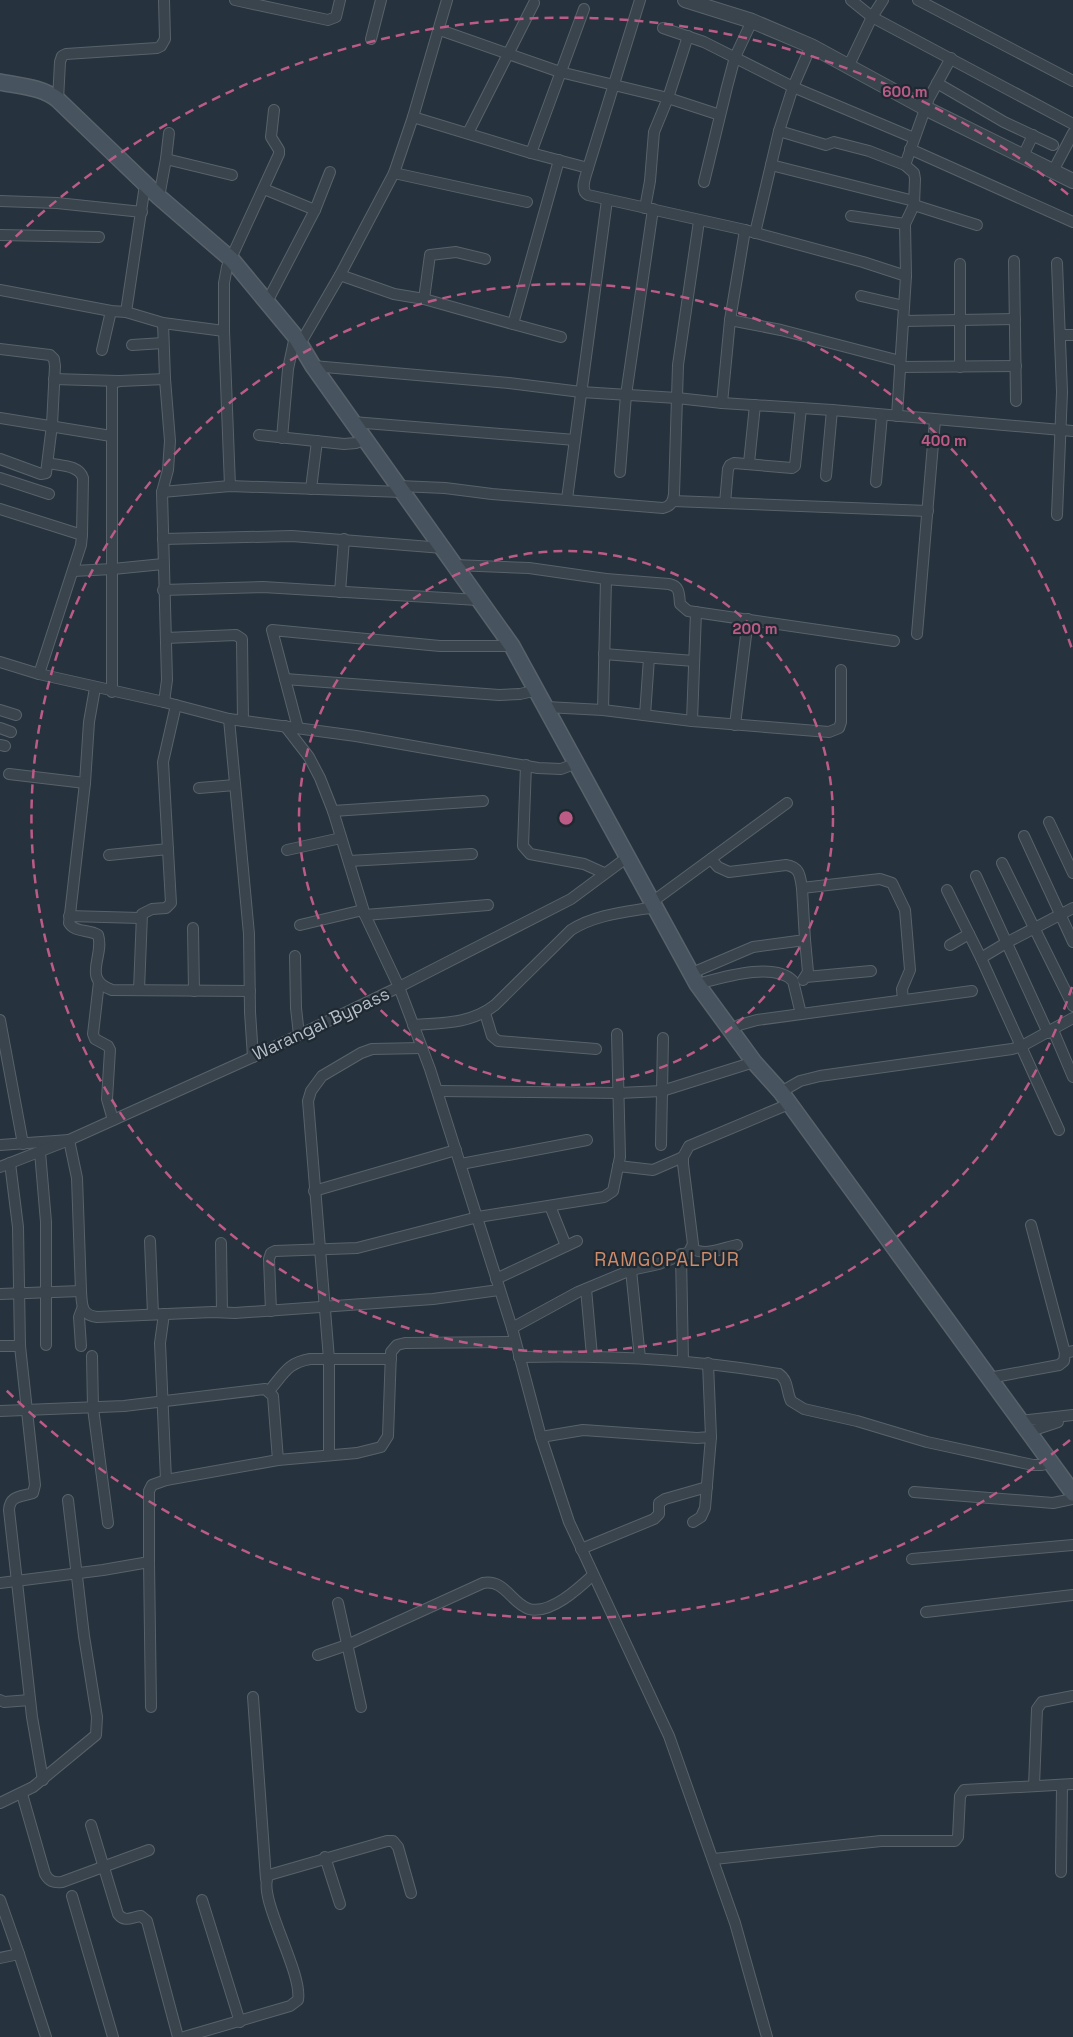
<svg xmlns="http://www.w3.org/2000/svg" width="1073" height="2037" viewBox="0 0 1073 2037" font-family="'Space Grotesk',sans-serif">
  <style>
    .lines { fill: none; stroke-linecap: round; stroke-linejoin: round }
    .minor-casing { stroke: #58626b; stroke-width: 12 }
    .tertiary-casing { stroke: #58626b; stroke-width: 16 }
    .secondary-casing { stroke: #58626b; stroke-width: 18 }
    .minor { stroke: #3a444d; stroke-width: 10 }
    .tertiary { stroke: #3a444d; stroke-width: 14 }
    .secondary { stroke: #485360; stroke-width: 15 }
    .ring { fill: none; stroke: #bd5b87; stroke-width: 2.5; stroke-dasharray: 9 6 }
    .labels { text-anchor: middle; stroke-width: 4.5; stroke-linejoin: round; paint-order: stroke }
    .street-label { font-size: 18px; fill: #b6bfc8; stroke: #1f2932 }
    .neighbourhood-label { font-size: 19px; letter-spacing: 1px; fill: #cd8c6c; stroke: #1f2932 }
    .centre { fill: #bd5b87; stroke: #1f2932; stroke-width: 2.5 }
    .ring-label { font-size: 15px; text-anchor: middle; font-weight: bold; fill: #bd5b87; stroke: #1f2932; stroke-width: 4.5; stroke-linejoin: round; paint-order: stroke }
  </style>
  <rect width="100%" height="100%" fill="#26323d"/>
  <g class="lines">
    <defs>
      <g id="minor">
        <path d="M 235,0 L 328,20 L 336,17 L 340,0"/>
        <path d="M 851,0 L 872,17 L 1073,124"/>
        <path d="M 918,0 L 1073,81"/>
        <path d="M 663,28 L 704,42 L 793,87 L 914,138"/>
        <path d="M 440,30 L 560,72 L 668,98 L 720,115"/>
        <path d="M 371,39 L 381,0"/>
        <path d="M 849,65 L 872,17 L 883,0"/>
        <path d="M 937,83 L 1004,122 L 1053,145"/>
        <path d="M 58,100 L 60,62 L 62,56 L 66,54 L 157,48 L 161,46 L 165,39 L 164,0"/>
        <path d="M 413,117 L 531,153 L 588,168 C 586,176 579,190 588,195 L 745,230 L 863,262 L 906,276"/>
        <path d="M 779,131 L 826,145 L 834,142 L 869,151 L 905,165"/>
        <path d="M 468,133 L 534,3"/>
        <path d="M 910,149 L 1073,222"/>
        <path d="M 531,153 L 584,9"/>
        <path d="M 1023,156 L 1033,135"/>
        <path d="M 166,159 L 169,133"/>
        <path d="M 771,165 L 914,201"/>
        <path d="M 588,168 L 640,0"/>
        <path d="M 1053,171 L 1073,133"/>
        <path d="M 394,173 L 527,202"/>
        <path d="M 704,182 L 727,87 L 735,57 L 752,21"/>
        <path d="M 264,189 L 315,210 L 330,172"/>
        <path d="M 159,197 L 166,159 L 232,175"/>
        <path d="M 0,201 L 57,203 L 142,212"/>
        <path d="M 914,205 L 977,225"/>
        <path d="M 645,208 L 650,181 L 654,132 L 668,98 L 688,36"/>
        <path d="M 851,216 L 905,224"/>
        <path d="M 755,233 L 779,131 L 793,87 L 811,46"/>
        <path d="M 0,235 L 99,237"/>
        <path d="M 1014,261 L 1016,401"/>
        <path d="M 340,275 L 394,294 L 424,299 L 513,324 L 559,160"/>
        <path d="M 0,290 L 111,311 L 126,312 L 163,323 L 224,331 L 224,283 L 227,267 L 279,154 L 279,150 L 271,137 L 274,110"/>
        <path d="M 861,296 L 904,306"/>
        <path d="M 424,299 L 430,255 L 456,252 L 485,259"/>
        <path d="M 267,302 L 315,210"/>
        <path d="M 126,312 L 145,185"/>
        <path d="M 730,320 L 781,330 L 900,361"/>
        <path d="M 903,321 L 1015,319"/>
        <path d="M 163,323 L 165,379 L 170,441 L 168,470 L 162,492 L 167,680 L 164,702"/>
        <path d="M 513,324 L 561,337"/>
        <path d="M 224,331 L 230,486"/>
        <path d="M 1061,335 L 1073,335"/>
        <path d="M 300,344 L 340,275 L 394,173 L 413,117 L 447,0"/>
        <path d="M 132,345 L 163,343"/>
        <path d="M 0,349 L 50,355 L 54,359 L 55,366 L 52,425 L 46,473 L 41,474 L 0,459"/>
        <path d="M 102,350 L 111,311"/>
        <path d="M 313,366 L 509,383 L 581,392 L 677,398 L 722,403 L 832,410 L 1073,431"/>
        <path d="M 900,367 L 1016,366"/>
        <path d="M 960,367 L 960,264"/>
        <path d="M 54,379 L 118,381"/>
        <path d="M 722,403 L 730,320 L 745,230"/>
        <path d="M 897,416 L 906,276 L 905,224 L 914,205 L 915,179 L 914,173 L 905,165 L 929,98 L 951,58"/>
        <path d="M 0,418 L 111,436"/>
        <path d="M 353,422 L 575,440"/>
        <path d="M 259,435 L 344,444 L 356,443 L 365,439"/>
        <path d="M 282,438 L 288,369 L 295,336"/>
        <path d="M 48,463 C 61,466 79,465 83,478 L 82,535"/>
        <path d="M 749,463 L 755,405"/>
        <path d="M 620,472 L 626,395 L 653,209"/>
        <path d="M 826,476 L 832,410"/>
        <path d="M 0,478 L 49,494"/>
        <path d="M 876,482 L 882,415"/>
        <path d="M 399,486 L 445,488 L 492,494 L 663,508 C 671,506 673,502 674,494 L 678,365 L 699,221"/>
        <path d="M 311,489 L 317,441"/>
        <path d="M 162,492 L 230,486 L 403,492"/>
        <path d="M 567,499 L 607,200"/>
        <path d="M 673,501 L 928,511"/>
        <path d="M 725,503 L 728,469 L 730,465 L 734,463 L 792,468 L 795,466 L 801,408"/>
        <path d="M 0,509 L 82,535 L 81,545 L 39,674"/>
        <path d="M 1057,515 L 1062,392 L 1057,263"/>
        <path d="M 163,539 L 292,536 L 443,548"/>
        <path d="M 454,565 L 529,568 L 606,579 L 669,584 C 680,586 679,594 680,604 L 688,611 L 894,641"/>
        <path d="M 73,571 L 113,569 L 163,564"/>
        <path d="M 163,590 L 263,587 L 478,600"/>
        <path d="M 340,592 L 344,539"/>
        <path d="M 917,634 L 935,420"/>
        <path d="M 166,638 L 236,635 L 242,639 L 243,721"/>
        <path d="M 604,654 L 694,661"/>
        <path d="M 0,662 L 39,674 L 164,702 L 229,719 L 356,736 L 538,768 L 561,769 L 577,763"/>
        <path d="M 285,679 L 499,695 L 520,694 L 538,690"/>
        <path d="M 95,688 L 89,722 L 85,783 L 69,923 C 75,933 89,929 98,935 C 105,956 81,979 112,990 L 250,991"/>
        <path d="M 112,692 L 112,385 L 115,382 L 120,381 L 165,379"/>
        <path d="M 546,707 L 603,710 L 692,721 L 829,732 L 839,728 L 841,722 L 841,670"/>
        <path d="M 0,710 L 16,715"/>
        <path d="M 603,710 L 606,579"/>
        <path d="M 645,715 L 649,658"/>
        <path d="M 229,719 L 249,934 L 250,1012 L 253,1057"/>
        <path d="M 692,721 L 696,612"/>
        <path d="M 735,725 L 748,619"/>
        <path d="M 285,726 L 309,757 L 320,778 L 333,811 L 365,915 L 399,987 L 430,1069 L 512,1328 L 541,1437 L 569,1522 L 669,1736 L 735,1923 L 767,2037"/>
        <path d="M 0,728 L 11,732"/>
        <path d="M 298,728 L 272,630 L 440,646 L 512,646"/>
        <path d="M 0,745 L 5,746"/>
        <path d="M 526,765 L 523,846 L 530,854 L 584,864 L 604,873"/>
        <path d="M 9,774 L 85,783"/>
        <path d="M 199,788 L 235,785"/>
        <path d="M 333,811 L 483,801"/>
        <path d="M 1049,822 L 1073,873"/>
        <path d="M 1024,836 L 1073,942"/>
        <path d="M 287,850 L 341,838"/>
        <path d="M 109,855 L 168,849"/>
        <path d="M 711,859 L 718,867 L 729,872 L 786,865 C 800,867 800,876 802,888"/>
        <path d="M 349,861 L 472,854"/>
        <path d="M 1002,863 L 1073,1006"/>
        <path d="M 976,876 L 1048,1033"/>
        <path d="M 947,890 L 981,958 L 1059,1130"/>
        <path d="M 652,902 L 787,803"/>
        <path d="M 365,915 L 488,905"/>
        <path d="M 69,916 L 140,918"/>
        <path d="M 300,925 L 363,910"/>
        <path d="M 193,928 L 194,991"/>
        <path d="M 950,945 L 969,934"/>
        <path d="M 295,956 L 296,1008 L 299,1035"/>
        <path d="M 981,958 L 1006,943 L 1073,908"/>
        <path d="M 692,973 L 753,947 L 805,940 L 802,888 L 880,879 L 892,883 L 905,910 L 910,970 L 902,989 L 903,1000"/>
        <path d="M 806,977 L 871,971"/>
        <path d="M 803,980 L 808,972 L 805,940"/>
        <path d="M 99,982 L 93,1034 L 95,1039 L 108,1046 L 110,1050 L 107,1099 L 113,1120"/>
        <path d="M 697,984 C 721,978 774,961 793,981 L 801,1014"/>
        <path d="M 139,990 L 142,914 L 152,909 L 166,908 L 171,903 L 163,762 L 176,705"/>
        <path d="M 485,1013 L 492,1036 L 498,1041 L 596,1049"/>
        <path d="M 0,1020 L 23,1144"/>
        <path d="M 413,1025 C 442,1023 471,1024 495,1005 L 571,930 C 596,914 627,912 655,907"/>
        <path d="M 1053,1030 L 1073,1077"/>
        <path d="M 731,1031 L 739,1025 L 757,1020 L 972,991"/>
        <path d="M 438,1091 L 619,1093 L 662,1091 L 754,1062"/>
        <path d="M 781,1092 L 800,1081 L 820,1076 L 1012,1049 L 1022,1046 L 1073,1018"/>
        <path d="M 0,1145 L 69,1140 L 77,1178 L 81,1291"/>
        <path d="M 661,1145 L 663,1038"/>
        <path d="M 40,1152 L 46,1222 L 46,1345"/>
        <path d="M 10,1163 L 18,1227 L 20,1346 L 35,1485 L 33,1493 C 21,1497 10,1495 9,1510 L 32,1717 L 43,1780"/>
        <path d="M 461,1164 L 587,1140"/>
        <path d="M 618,1166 L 653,1170 L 683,1157"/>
        <path d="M 0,1167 L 69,1140 L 253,1057 L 399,987 L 571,899 L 629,856"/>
        <path d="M 314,1191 L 456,1150"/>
        <path d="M 550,1206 L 566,1246"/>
        <path d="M 1031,1225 L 1065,1353"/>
        <path d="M 150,1241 L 153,1314"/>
        <path d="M 221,1243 L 222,1312"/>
        <path d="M 692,1248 C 704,1257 723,1248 737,1245"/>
        <path d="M 681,1254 L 683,1361"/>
        <path d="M 631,1270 L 640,1358"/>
        <path d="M 496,1279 L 577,1241"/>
        <path d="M 586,1289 L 592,1356"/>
        <path d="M 0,1294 L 81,1291 C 82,1305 81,1315 97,1317 L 213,1312 L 235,1313 L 433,1299 L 499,1290"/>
        <path d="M 271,1311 L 269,1259 L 271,1253 L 275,1251 L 357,1248 L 478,1217 L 604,1197 L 613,1191 L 620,1157 L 617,1034"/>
        <path d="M 164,1314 L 160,1343 L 166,1480"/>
        <path d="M 512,1328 L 578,1292 L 631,1270 L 659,1264 L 689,1252 L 693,1244 L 683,1164 L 683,1157 L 689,1146 L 789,1104"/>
        <path d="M 0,1346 L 20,1346"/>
        <path d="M 81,1346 L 79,1317 L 82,1309"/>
        <path d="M 92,1356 L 93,1408 L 108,1523"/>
        <path d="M 519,1357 C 606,1355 692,1359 779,1374 C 789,1381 786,1391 791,1401 L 804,1409 L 857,1421 L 927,1442 L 1033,1465 L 1042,1465 L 1050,1462"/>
        <path d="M 989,1378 L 1059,1365 L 1064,1361 L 1065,1353 L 1073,1351"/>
        <path d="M 269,1391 C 284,1374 287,1363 310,1359 L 391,1359"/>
        <path d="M 0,1411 L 124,1406 L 265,1389 L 273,1396 L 278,1460"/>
        <path d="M 1020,1421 L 1073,1415"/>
        <path d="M 1028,1432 L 1058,1422"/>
        <path d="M 541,1437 L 583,1430 L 697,1438 L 711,1437 L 708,1363"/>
        <path d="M 329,1455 L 329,1359 L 308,1101 L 311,1091 L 322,1076 L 361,1053 L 372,1049 L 422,1048"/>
        <path d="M 914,1492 L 1053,1503 L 1073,1499"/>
        <path d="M 693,1522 L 701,1517 L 705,1508 L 711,1437"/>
        <path d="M 581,1549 L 654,1519 L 659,1514 L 659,1503 L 665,1499 L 707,1487"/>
        <path d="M 912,1559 L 1073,1545"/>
        <path d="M 149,1562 L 151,1707"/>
        <path d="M 0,1583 L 103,1570 L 149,1562 L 149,1491 L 152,1485 L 166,1480 L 278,1460 L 357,1453 L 381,1447 L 388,1436 L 391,1352 L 397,1345 L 405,1343 L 515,1342"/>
        <path d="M 338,1603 L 361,1707"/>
        <path d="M 926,1612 L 1073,1595"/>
        <path d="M 318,1655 L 347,1645 L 483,1583 C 505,1579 511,1603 529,1609 C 550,1615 579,1588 593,1575"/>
        <path d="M 253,1697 L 266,1879"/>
        <path d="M 0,1700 L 4,1702 L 30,1700"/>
        <path d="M 1034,1786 L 1037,1709 L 1042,1702 L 1073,1696"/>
        <path d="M 22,1794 L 45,1874 C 49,1881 53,1883 62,1882 L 149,1850"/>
        <path d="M 0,1803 L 33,1787 L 96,1735 L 97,1717 L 84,1636 L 68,1500"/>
        <path d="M 91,1825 L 118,1914 C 125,1923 132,1917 141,1916 L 147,1921 L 178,2037"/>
        <path d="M 325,1857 L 340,1904"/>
        <path d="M 714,1859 L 881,1841 L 955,1841 L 958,1837 L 960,1796 L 964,1790 L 1073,1784"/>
        <path d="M 1061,1872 L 1062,1785"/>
        <path d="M 72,1896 L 113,2037"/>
        <path d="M 0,1900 L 19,1954"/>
        <path d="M 202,1900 L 240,2022"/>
        <path d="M 0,1958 L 19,1954 L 46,2037"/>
        <path d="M 184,2037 L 290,2006 L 298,2000 C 303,1971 255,1894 269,1875 L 387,1841 L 393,1841 L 398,1847 L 411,1893"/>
      </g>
      <path id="tertiary" d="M 685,0 L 752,21 L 811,46 L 925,108 L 1073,181"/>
      <path id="secondary" d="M 0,82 C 19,86 43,87 58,100 L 159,197 L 232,260 L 295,336 L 313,366 L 512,646 L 697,984 L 754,1062 L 781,1092 L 1073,1493"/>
    </defs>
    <!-- minor casing -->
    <use href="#minor" class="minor-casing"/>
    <!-- tertiary casing -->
    <use href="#tertiary" class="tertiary-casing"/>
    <!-- secondary casing -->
    <use href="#secondary" class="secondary-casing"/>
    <!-- minor -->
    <use href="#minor" class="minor"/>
    <!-- tertiary -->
    <use href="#tertiary" class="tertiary"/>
    <!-- secondary -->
    <use href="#secondary" class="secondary"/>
  </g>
  <!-- distance rings -->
  <g class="ring">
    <circle cx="566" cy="818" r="267"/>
    <path d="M1072 987A534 534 0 1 1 1072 649"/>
    <path d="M1070 1440A801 801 0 0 1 5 1389M5 247A801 801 0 0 1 1070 196"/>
  </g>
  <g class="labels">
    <!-- street labels -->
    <g class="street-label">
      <text transform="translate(321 1024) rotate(-25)" y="6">Warangal Bypass</text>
    </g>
    <!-- neighbourhood labels -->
    <g class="neighbourhood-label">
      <text x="667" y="1266">RAMGOPALPUR</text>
    </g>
  </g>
  <circle cx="566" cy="818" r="8" class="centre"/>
  <g class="ring-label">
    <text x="905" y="97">600 m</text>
    <text x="944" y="446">400 m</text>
    <text x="755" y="634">200 m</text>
  </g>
</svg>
